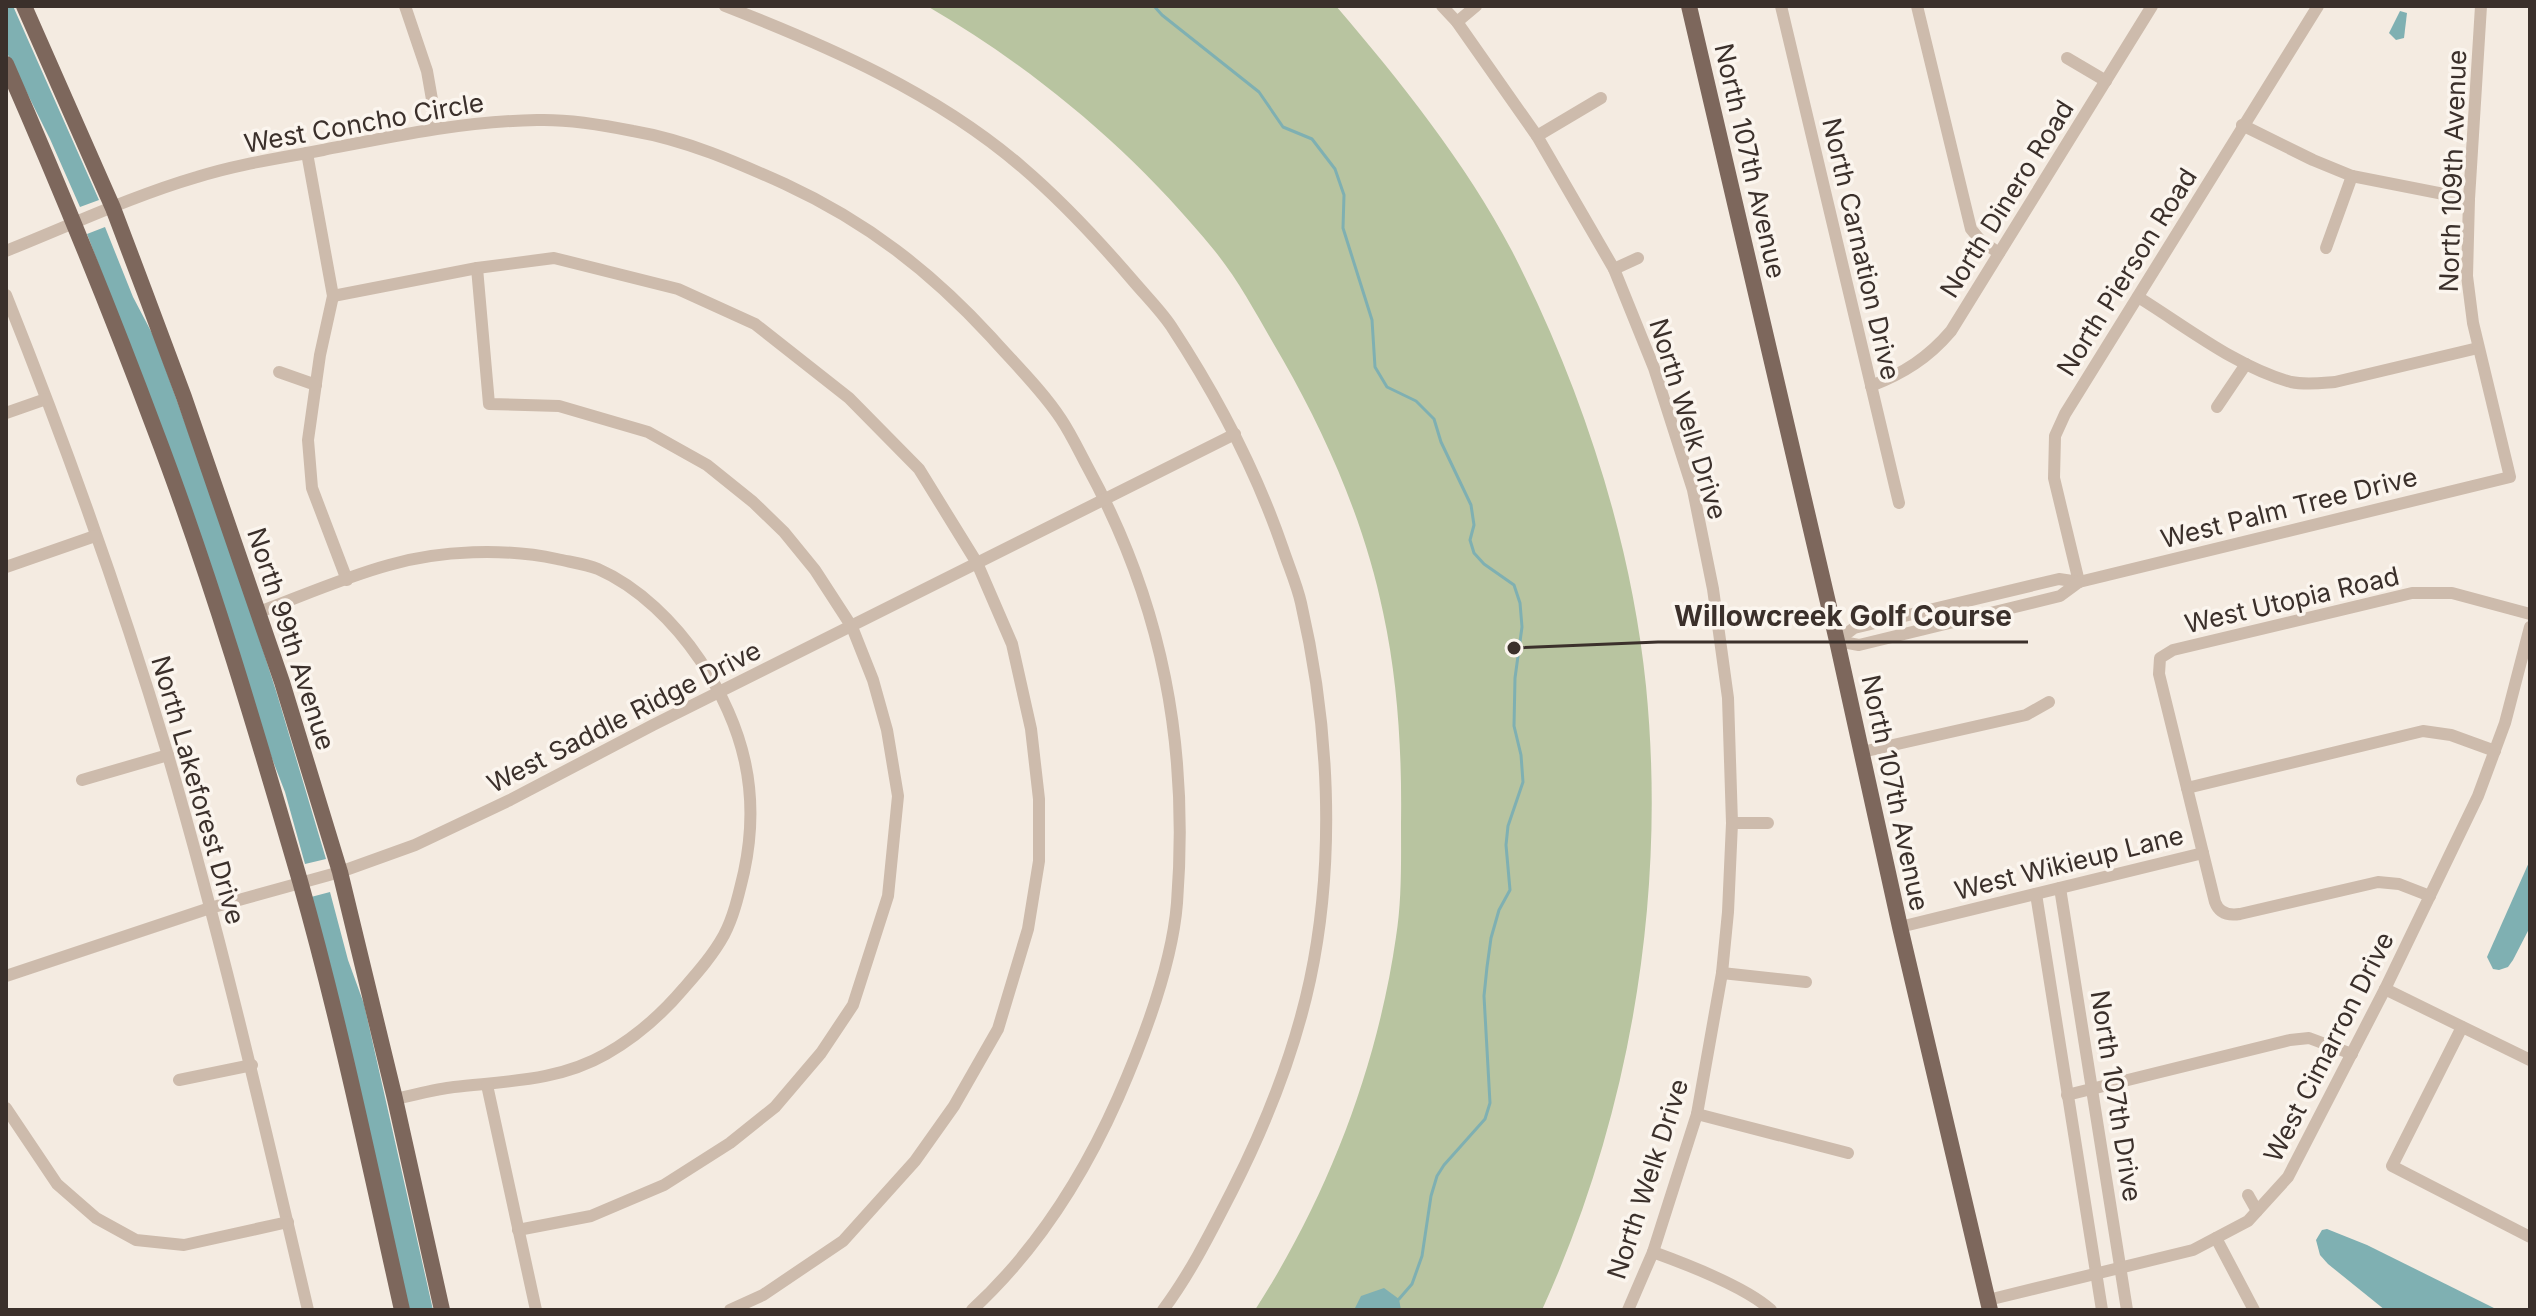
<svg xmlns="http://www.w3.org/2000/svg" width="2536" height="1316" viewBox="0 0 2536 1316" font-family="Inter,sans-serif">
  <style>
    .green { fill: #b8c4a0 }
    .water { fill: #7fb0b2 }
    .lines { fill: none; stroke-linecap: round; stroke-linejoin: round }
    .stream { stroke: #7fb0b2; stroke-width: 3 }
    .minor { stroke: #cdbbac; stroke-width: 12 }
    .major { stroke: #7d675c; stroke-width: 16 }
    .labels { text-anchor: middle; stroke-width: 7; stroke-linejoin: round; paint-order: stroke }
    .street-label { font-size: 26px; fill: #3b302b; stroke: #fbf5ee }
    .leader { fill: none; stroke: #3b302b; stroke-width: 3 }
    .callout-dot { fill: #3b302b; stroke: #fbf5ee; stroke-width: 3 }
    .callout-label { font-size: 28px; text-anchor: middle; font-weight: bold; fill: #3b302b; stroke: #fbf5ee; stroke-width: 7; stroke-linejoin: round; paint-order: stroke }
  </style>
  <rect width="100%" height="100%" fill="#f4ebe1"/>
  <!-- green -->
  <path class="green" d="M 927,6 L 1336,6 C 1401,82 1465,162 1512,251 C 1580,384 1631,537 1646,686 C 1667,898 1630,1116 1542,1310 L 1255,1310 C 1327,1198 1377,1069 1396,937 C 1402,900 1401,861 1401,824 C 1402,753 1398,681 1383,612 C 1365,524 1327,437 1283,360 C 1261,323 1241,283 1214,250 C 1134,152 1037,70 927,6 Z"/>
  <!-- water -->
  <g class="water">
    <path d="M 6,6 L 13,6 L 99,200 L 80,207 L 50,139 L 6,51 Z"/>
    <path d="M 2400,11 L 2407,13 L 2404,38 L 2396,40 L 2389,33 Z"/>
    <path d="M 105,227 L 133,297 L 154,337 L 232,553 L 277,694 L 326,859 L 305,864 L 285,792 L 271,756 L 150,400 L 87,234 Z"/>
    <path d="M 2530,860 L 2530,927 L 2513,960 L 2508,967 L 2499,970 L 2493,969 L 2487,957 Z"/>
    <path d="M 330,892 L 348,960 L 364,1004 L 433,1310 L 408,1310 L 311,897 Z"/>
    <path d="M 2327,1229 L 2367,1245 L 2498,1310 L 2385,1310 L 2328,1264 L 2320,1255 L 2316,1240 L 2322,1230 Z"/>
    <path d="M 1384,1288 L 1399,1299 L 1401,1310 L 1354,1310 L 1361,1296 Z"/>
  </g>
  <g class="lines">
    <!-- stream -->
    <path class="stream" d="M 1154,6 L 1162,15 L 1259,92 L 1283,127 L 1312,139 L 1335,169 L 1344,195 L 1343,228 L 1372,320 L 1375,367 L 1387,387 L 1416,401 L 1434,419 L 1441,442 L 1471,505 L 1474,525 L 1470,540 L 1474,553 L 1484,564 L 1514,585 L 1520,603 L 1522,627 L 1515,678 L 1514,726 L 1521,755 L 1523,782 L 1508,826 L 1506,845 L 1510,890 L 1499,910 L 1491,938 L 1487,967 L 1484,996 L 1490,1103 L 1485,1119 L 1444,1165 L 1437,1176 L 1431,1196 L 1422,1256 L 1412,1284 L 1399,1299"/>
    <!-- minor -->
    <g class="minor">
      <path d="M 405,6 L 427,71 L 437,128"/>
      <path d="M 725,6 C 830,47 936,93 1022,167 C 1063,202 1100,242 1135,283 C 1147,297 1161,311 1171,326 C 1217,396 1256,470 1283,549 C 1289,567 1297,585 1301,603 C 1329,724 1336,858 1310,980 C 1294,1054 1266,1124 1232,1191 C 1211,1232 1190,1274 1163,1310"/>
      <path d="M 1442,6 L 1457,22 L 1537,136 L 1614,269 L 1654,368 L 1693,490 L 1713,589 L 1728,698 L 1732,823 L 1768,823"/>
      <path d="M 1781,6 L 1899,503"/>
      <path d="M 1917,6 L 1971,229 L 1981,241 L 1999,253"/>
      <path d="M 1457,22 L 1476,6"/>
      <path d="M 2067,58 L 2106,81"/>
      <path d="M 2242,125 L 2313,160 L 2352,176 L 2469,199"/>
      <path d="M 1537,136 L 1601,98"/>
      <path d="M 307,153 L 333,296 L 320,355 L 308,440 L 312,488 L 347,580"/>
      <path d="M 2326,248 L 2352,176"/>
      <path d="M 6,251 C 69,226 132,196 197,177 C 238,164 281,158 323,150 C 394,136 465,121 537,120 C 566,119 604,125 633,131 C 686,140 736,162 785,184 C 867,222 930,271 991,337 C 1014,363 1042,390 1061,419 C 1071,434 1079,451 1087,466 C 1163,605 1189,746 1177,903 C 1172,966 1143,1041 1118,1098 C 1083,1177 1036,1251 972,1310"/>
      <path d="M 477,268 L 489,404 L 559,406 L 648,432 L 707,465 L 753,502 L 784,532 L 815,570 L 852,627 L 873,680 L 887,730 L 898,796 L 888,896 L 853,1005 L 821,1053 L 775,1107 L 730,1143 L 664,1185 L 591,1216 L 518,1230"/>
      <path d="M 1614,269 L 1638,258"/>
      <path d="M 6,295 C 66,445 121,598 167,752 C 221,936 264,1123 308,1310"/>
      <path d="M 333,296 L 477,268 L 554,258 L 678,289 L 755,324 L 849,398 L 919,469 L 977,563 L 1012,644 L 1031,729 L 1039,799 L 1039,861 L 1028,929 L 998,1029 L 954,1106 L 915,1161 L 843,1241 L 763,1295 L 730,1310"/>
      <path d="M 2138,297 C 2185,326 2238,368 2291,382 C 2306,385 2321,383 2335,382 L 2478,348"/>
      <path d="M 279,372 L 316,385"/>
      <path d="M 1871,386 C 1904,373 1928,358 1951,331 L 2152,6"/>
      <path d="M 2217,407 L 2246,364"/>
      <path d="M 6,413 L 46,399"/>
      <path d="M 6,567 L 95,536"/>
      <path d="M 2079,582 L 2054,478 L 2055,436 L 2065,414 L 2318,6"/>
      <path d="M 259,612 C 302,596 345,577 389,565 C 440,550 506,548 557,559 C 570,562 586,564 598,569 C 639,587 675,623 700,660 C 744,727 761,793 744,872 C 739,893 734,916 724,935 C 713,955 698,972 684,988 C 662,1014 636,1037 606,1054 C 559,1081 507,1081 454,1087 C 435,1089 415,1095 395,1099"/>
      <path d="M 1837,641 L 1854,628 L 2059,579 L 2079,582 L 2510,477 L 2473,323 L 2467,276 L 2469,199 L 2481,6"/>
      <path d="M 1837,641 L 1859,645 L 2060,596 L 2079,582"/>
      <path d="M 1862,752 L 2026,715 L 2049,702"/>
      <path d="M 82,780 L 168,755"/>
      <path d="M 2187,788 L 2423,731 L 2451,735 L 2495,751"/>
      <path d="M 2060,888 L 2127,1310"/>
      <path d="M 2036,894 L 2102,1310"/>
      <path d="M 2430,896 L 2399,884 L 2378,882 L 2240,914 C 2228,916 2219,913 2215,902 L 2159,674 L 2160,658 L 2173,650 L 2412,593 L 2452,593 L 2530,614"/>
      <path d="M 1900,927 L 2203,853"/>
      <path d="M 1722,973 L 1806,982"/>
      <path d="M 6,976 L 210,908 L 340,872 L 415,845 L 510,800 L 653,725 L 1235,434"/>
      <path d="M 2385,989 L 2530,1060"/>
      <path d="M 2462,1027 L 2392,1166 L 2530,1237"/>
      <path d="M 179,1080 L 252,1065"/>
      <path d="M 487,1085 L 536,1310"/>
      <path d="M 2067,1095 L 2290,1040 L 2309,1038 L 2352,1054"/>
      <path d="M 6,1108 L 57,1184 L 96,1218 L 136,1240 L 184,1245 L 288,1222"/>
      <path d="M 1697,1114 L 1848,1153"/>
      <path d="M 2248,1195 L 2257,1211"/>
      <path d="M 2216,1238 L 2254,1310"/>
      <path d="M 1653,1252 C 1686,1264 1746,1287 1771,1310"/>
      <path d="M 1988,1300 L 2193,1250 L 2248,1221 L 2288,1177 L 2385,989 L 2478,796 L 2505,723 L 2530,627"/>
      <path d="M 1628,1310 L 1653,1252 L 1697,1114 L 1722,973 L 1728,912 L 1732,823"/>
    </g>
    <!-- major -->
    <g class="major">
      <path d="M 24,6 L 113,208 L 144,290 L 184,397 L 282,682 L 340,872 L 395,1099 L 442,1310"/>
      <path d="M 1689,6 L 1837,641 L 1900,927 L 1990,1310"/>
      <path d="M 6,64 C 59,185 109,307 155,430 C 211,577 256,730 300,881 C 340,1022 370,1167 402,1310"/>
    </g>
  </g>
  <g class="labels">
    <!-- street labels -->
    <g class="street-label">
      <text transform="translate(364 123) rotate(-10)" y="9">West Concho Circle</text>
      <text transform="translate(1750 161) rotate(77)" y="9">North 107th Avenue</text>
      <text transform="translate(2453 171) rotate(-88)" y="9">North 109th Avenue</text>
      <text transform="translate(2007 199) rotate(-58)" y="9">North Dinero Road</text>
      <text transform="translate(1861 249) rotate(77)" y="9">North Carnation Drive</text>
      <text transform="translate(2127 272) rotate(-58)" y="9">North Pierson Road</text>
      <text transform="translate(1688 419) rotate(73)" y="9">North Welk Drive</text>
      <text transform="translate(2289 508) rotate(-14)" y="9">West Palm Tree Drive</text>
      <text transform="translate(2292 600) rotate(-13)" y="9">West Utopia Road</text>
      <text transform="translate(291 639) rotate(72)" y="9">North 99th Avenue</text>
      <text transform="translate(624 717) rotate(-27)" y="9">West Saddle Ridge Drive</text>
      <text transform="translate(198 790) rotate(74)" y="9">North Lakeforest Drive</text>
      <text transform="translate(1895 793) rotate(78)" y="9">North 107th Avenue</text>
      <text transform="translate(2069 863) rotate(-14)" y="9">West Wikieup Lane</text>
      <text transform="translate(2329 1047) rotate(-63)" y="9">West Cimarron Drive</text>
      <text transform="translate(2116 1096) rotate(81)" y="9">North 107th Drive</text>
      <text transform="translate(1648 1179) rotate(-72)" y="9">North Welk Drive</text>
    </g>
  </g>
  <!-- callouts -->
  <path class="leader" d="M1514 648L1658 642H2028"/>
  <circle class="callout-dot" cx="1514" cy="648" r="8"/>
  <g class="callout-label">
    <text x="1843" y="626">Willowcreek Golf Course</text>
  </g>
  <!-- border -->
  <rect width="2536" height="1316" fill="none" stroke="#3b302b" stroke-width="16"/>
</svg>
